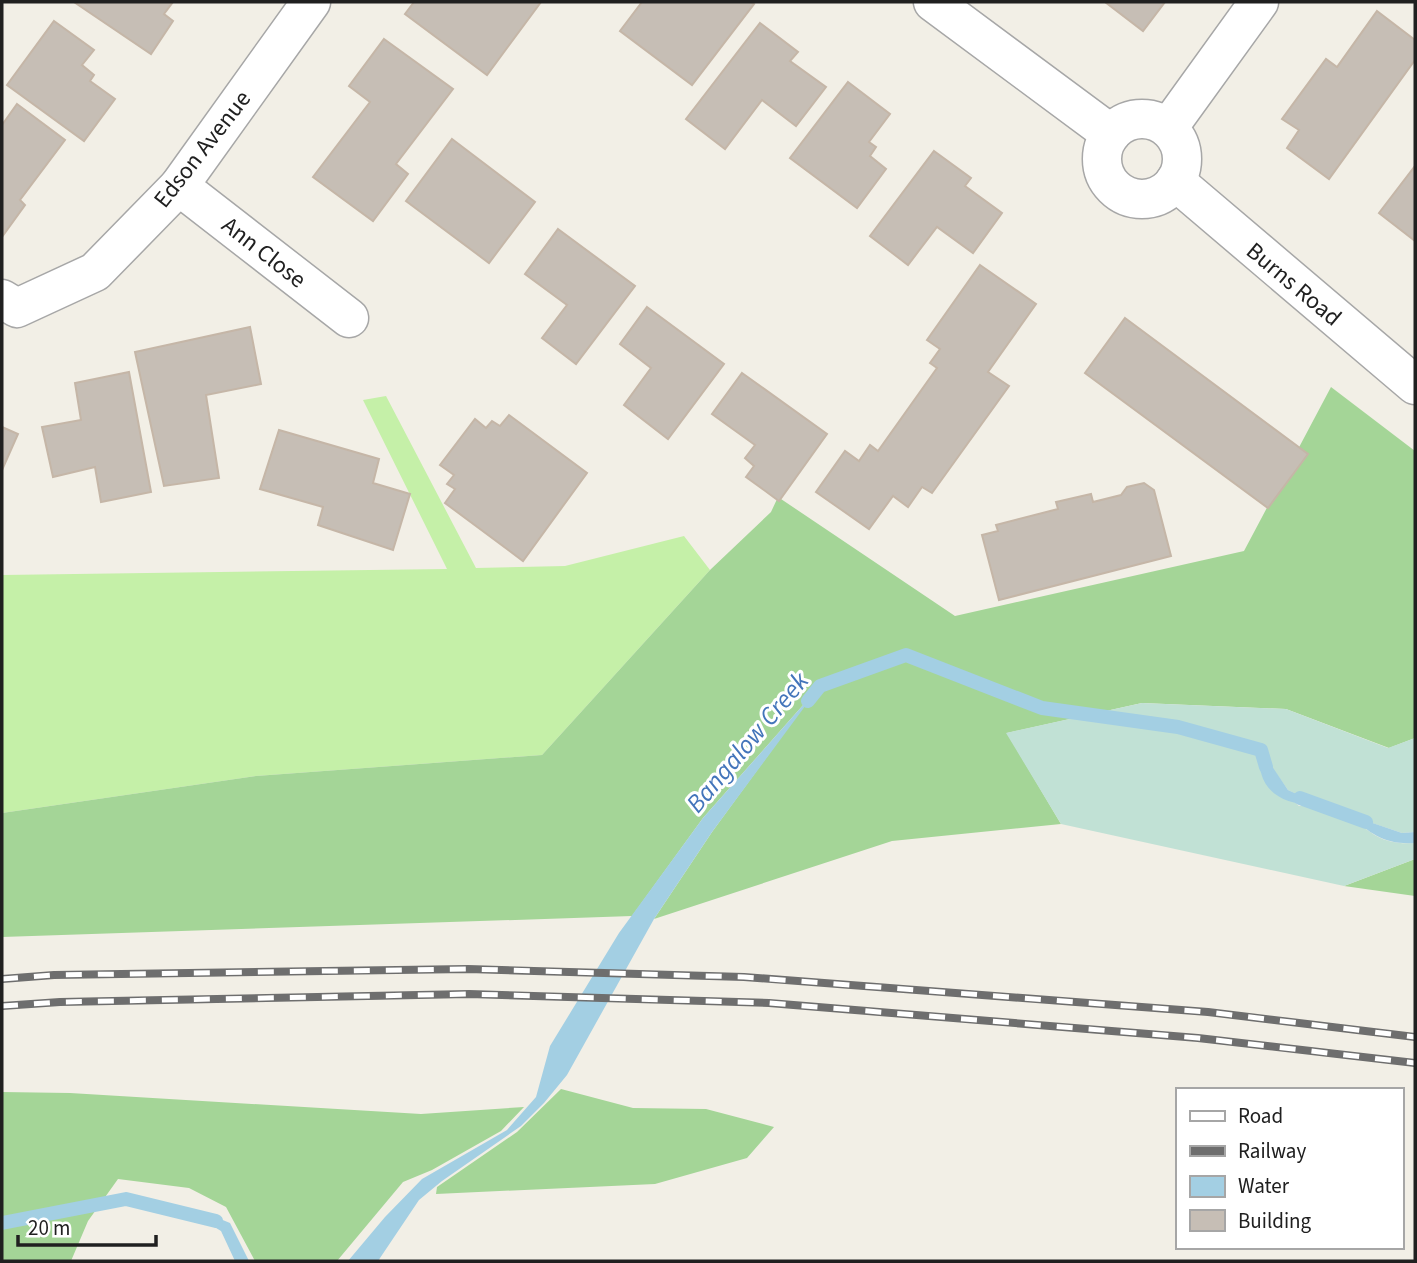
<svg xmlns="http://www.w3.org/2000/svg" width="1417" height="1263" viewBox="0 0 1417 1263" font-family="'Source Sans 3',sans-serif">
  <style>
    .grass { fill: #c5f0a8 }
    .forest { fill: #a4d597 }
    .wetland { fill: #c1e1d5; fill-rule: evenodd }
    .water { fill: #a3cfe3 }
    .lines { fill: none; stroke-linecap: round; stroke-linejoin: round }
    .stream { stroke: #a3cfe3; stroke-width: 14 }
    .building { fill: #c6beb5; stroke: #c5b6a7; stroke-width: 2 }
    .minor-casing { stroke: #a7a7a7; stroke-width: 41 }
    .tertiary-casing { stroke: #a7a7a7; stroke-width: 41 }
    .minor { stroke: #fff; stroke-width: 38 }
    .tertiary { stroke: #fff; stroke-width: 38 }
    .rail-casing { stroke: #6e6e6e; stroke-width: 8 }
    .rail { stroke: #fff; stroke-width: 5; stroke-dasharray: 16; stroke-linecap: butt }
    .labels { text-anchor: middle; stroke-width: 6; stroke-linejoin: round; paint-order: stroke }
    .street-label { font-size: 24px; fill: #202020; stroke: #fff }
    .water-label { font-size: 26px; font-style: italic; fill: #4375ba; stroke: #fff }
  </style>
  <rect width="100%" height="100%" fill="#f2efe6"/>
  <!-- grass -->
  <path class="grass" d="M 386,396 L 476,568 L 565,566 L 684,536 L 710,570 L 542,755 L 256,776 L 2,813 L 2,575 L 447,569 L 363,400 Z"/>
  <!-- forest -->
  <g class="forest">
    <path d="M 1331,387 L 1415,451 L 1415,738 L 1389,748 L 1286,709 L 1142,703 L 1007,733 L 1061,824 L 892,841 L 654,919 L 712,832 L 812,695 L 703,818 L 632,916 L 2,937 L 2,813 L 256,776 L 542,755 L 710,570 L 771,512 L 778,497 L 955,616 L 1244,551 Z"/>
    <path d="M 1415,859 L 1415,896 L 1344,886 Z"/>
    <path d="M 561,1089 L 633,1108 L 706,1109 L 774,1127 L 747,1158 L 655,1184 L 436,1194 L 437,1187 L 517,1132 Z"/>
    <path d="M 2,1092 L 70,1093 L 421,1114 L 524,1107 L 501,1131 L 432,1170 L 403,1182 L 337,1261 L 255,1261 L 226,1207 L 189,1188 L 118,1179 L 88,1221 L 71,1261 L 2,1261 Z"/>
  </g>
  <!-- wetland -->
  <path class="wetland" d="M 1142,703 L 1286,709 L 1388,748 L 1415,738 L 1415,832 L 1402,833 L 1351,816 C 1373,836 1385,845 1415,843 L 1415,859 L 1344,886 L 1061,824 L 1006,733 ZM 1261,752 L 1288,790 L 1316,804 L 1299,806 L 1261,773 Z"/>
  <!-- water -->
  <g class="water">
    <path d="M 820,686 L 712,832 L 654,919 L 567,1075 L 544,1103 L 521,1126 L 442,1181 L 419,1200 L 378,1261 L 348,1261 L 385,1217 L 422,1179 L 507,1130 L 536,1097 L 550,1046 L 619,933 L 703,818 Z"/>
    <path d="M 1261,750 L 1288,790 L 1318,804 C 1295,806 1268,799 1261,773 C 1259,766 1261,757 1261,750 Z"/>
    <path d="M 1349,815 L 1402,833 L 1415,832 L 1415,843 C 1385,845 1371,834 1349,815 Z"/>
    <path d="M 213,1216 L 230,1223 L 249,1261 L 235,1261 L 221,1231 L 198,1217 Z"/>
  </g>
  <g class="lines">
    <!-- stream -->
    <g class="stream">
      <path d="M 808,701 L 820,686 L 906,655 L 1042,708 L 1178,727 L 1261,750 L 1266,767"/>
      <path d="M 1300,798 L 1366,822"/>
      <path d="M 2,1223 L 126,1199 L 216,1221"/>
    </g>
  </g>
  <!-- building -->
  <g class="building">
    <path d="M 74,2 L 173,2 L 164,14 L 173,21 L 151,54 Z"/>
    <path d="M 414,2 L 541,2 L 487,75 L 405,14 Z"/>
    <path d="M 642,2 L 750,2 L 754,4 L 692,85 L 620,31 Z"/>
    <path d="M 1105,2 L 1165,2 L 1143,31 Z"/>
    <path d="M 1377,11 L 1415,40 L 1415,60 L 1329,179 L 1287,148 L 1299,130 L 1282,119 L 1326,59 L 1337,67 Z"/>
    <path d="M 54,21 L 94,50 L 82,65 L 94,75 L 90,81 L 115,99 L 84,141 L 7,85 Z"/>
    <path d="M 760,23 L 798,52 L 790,61 L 826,87 L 796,126 L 762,100 L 725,149 L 686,119 Z"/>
    <path d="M 384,39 L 453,89 L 396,164 L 408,174 L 373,221 L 313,177 L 370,102 L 349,86 Z"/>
    <path d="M 848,82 L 890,114 L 869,142 L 876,147 L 870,156 L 886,169 L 857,208 L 790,158 Z"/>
    <path d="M 17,104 L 65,140 L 20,200 L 25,205 L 2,237 L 2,125 Z"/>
    <path d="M 452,139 L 535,202 L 489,263 L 406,201 Z"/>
    <path d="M 934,151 L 971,178 L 965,186 L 1002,213 L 973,253 L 937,227 L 908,265 L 870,236 Z"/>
    <path d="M 1415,166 L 1415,241 L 1379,213 Z"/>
    <path d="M 558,229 L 635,286 L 576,364 L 542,338 L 567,305 L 525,274 Z"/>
    <path d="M 980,265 L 1036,304 L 988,372 L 1009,386 L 932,493 L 922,487 L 908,507 L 893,496 L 869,529 L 816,492 L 845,451 L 859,461 L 870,445 L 878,451 L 937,368 L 930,363 L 940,349 L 927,340 Z"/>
    <path d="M 647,307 L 724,364 L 668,439 L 624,405 L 651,368 L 620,344 Z"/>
    <path d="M 1125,318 L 1308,454 L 1268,508 L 1085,373 Z"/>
    <path d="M 250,327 L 261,384 L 206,395 L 219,478 L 164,486 L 135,352 Z"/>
    <path d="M 129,372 L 151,492 L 101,502 L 95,467 L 53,477 L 42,427 L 81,420 L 75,383 Z"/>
    <path d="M 742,373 L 827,434 L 779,501 L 746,477 L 754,466 L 745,458 L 755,445 L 712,414 Z"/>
    <path d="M 509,415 L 587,473 L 523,561 L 445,503 L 455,489 L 447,484 L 454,475 L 440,465 L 475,419 L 486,428 L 492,421 L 500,426 Z"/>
    <path d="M 2,427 L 18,434 L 2,470 Z"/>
    <path d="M 279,430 L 379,459 L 373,483 L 410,494 L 393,550 L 318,525 L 323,507 L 260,489 Z"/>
    <path d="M 1144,483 L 1154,490 L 1171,556 L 999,600 L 982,535 L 998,531 L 996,525 L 1058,509 L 1056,502 L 1091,494 L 1093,502 L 1121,495 L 1127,487 Z"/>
  </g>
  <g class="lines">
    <defs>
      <g id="minor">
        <path d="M 1168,128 L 1259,2"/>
        <path d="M 179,186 L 349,318"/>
        <path d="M 2,299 L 17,308 L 95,272 L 179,186 L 311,2"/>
      </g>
      <g id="tertiary">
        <path d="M 933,2 L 1111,134"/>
        <circle cx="1142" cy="159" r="40"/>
        <path d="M 1175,181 L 1415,385"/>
      </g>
    </defs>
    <!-- minor casing -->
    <use href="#minor" class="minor-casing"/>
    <!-- tertiary casing -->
    <use href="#tertiary" class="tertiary-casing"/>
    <!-- minor -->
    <use href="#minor" class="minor"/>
    <!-- tertiary -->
    <use href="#tertiary" class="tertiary"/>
    <defs>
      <g id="rail">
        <path d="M 2,979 L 54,975 L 468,969 L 744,977 L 1208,1012 L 1415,1037"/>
        <path d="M 2,1006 L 60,1002 L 469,994 L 769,1003 L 1198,1038 L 1415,1063"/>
      </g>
    </defs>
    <!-- rail casing -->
    <use href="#rail" class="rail-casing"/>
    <!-- rail -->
    <use href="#rail" class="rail"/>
  </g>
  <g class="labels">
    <!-- street labels -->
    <g class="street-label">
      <text transform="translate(202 149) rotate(-52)" y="8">Edson Avenue</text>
      <text transform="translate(264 252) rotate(38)" y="8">Ann Close</text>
      <text transform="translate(1294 284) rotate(40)" y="8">Burns Road</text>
    </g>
    <!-- water labels -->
    <g class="water-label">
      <text transform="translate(747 742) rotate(-50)" y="9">Bangalow Creek</text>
    </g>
  </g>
  <!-- border -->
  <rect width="1417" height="1263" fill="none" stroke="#202020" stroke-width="7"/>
  <!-- legend -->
  <rect x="1176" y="1088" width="228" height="161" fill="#ffffff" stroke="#a6a6a6" stroke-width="2"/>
  <rect x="1190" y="1111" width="35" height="10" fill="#ffffff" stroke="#a6a6a6" stroke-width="2"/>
  <text x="1238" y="1123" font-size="21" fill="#202020">Road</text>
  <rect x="1190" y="1146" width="35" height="10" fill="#6e6e6e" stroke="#a6a6a6" stroke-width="2"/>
  <text x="1238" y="1158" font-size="21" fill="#202020">Railway</text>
  <rect x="1190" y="1176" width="35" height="21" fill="#a3cfe3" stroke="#a6a6a6" stroke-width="2"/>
  <text x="1238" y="1193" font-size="21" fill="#202020">Water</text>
  <rect x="1190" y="1210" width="35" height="21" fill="#c6beb5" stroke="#a6a6a6" stroke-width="2"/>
  <text x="1238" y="1228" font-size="21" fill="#202020">Building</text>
  <!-- scale -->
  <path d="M18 1235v10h138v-10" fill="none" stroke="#202020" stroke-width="3.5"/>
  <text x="28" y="1235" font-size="21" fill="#202020" stroke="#ffffff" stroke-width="5" paint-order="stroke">20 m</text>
</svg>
